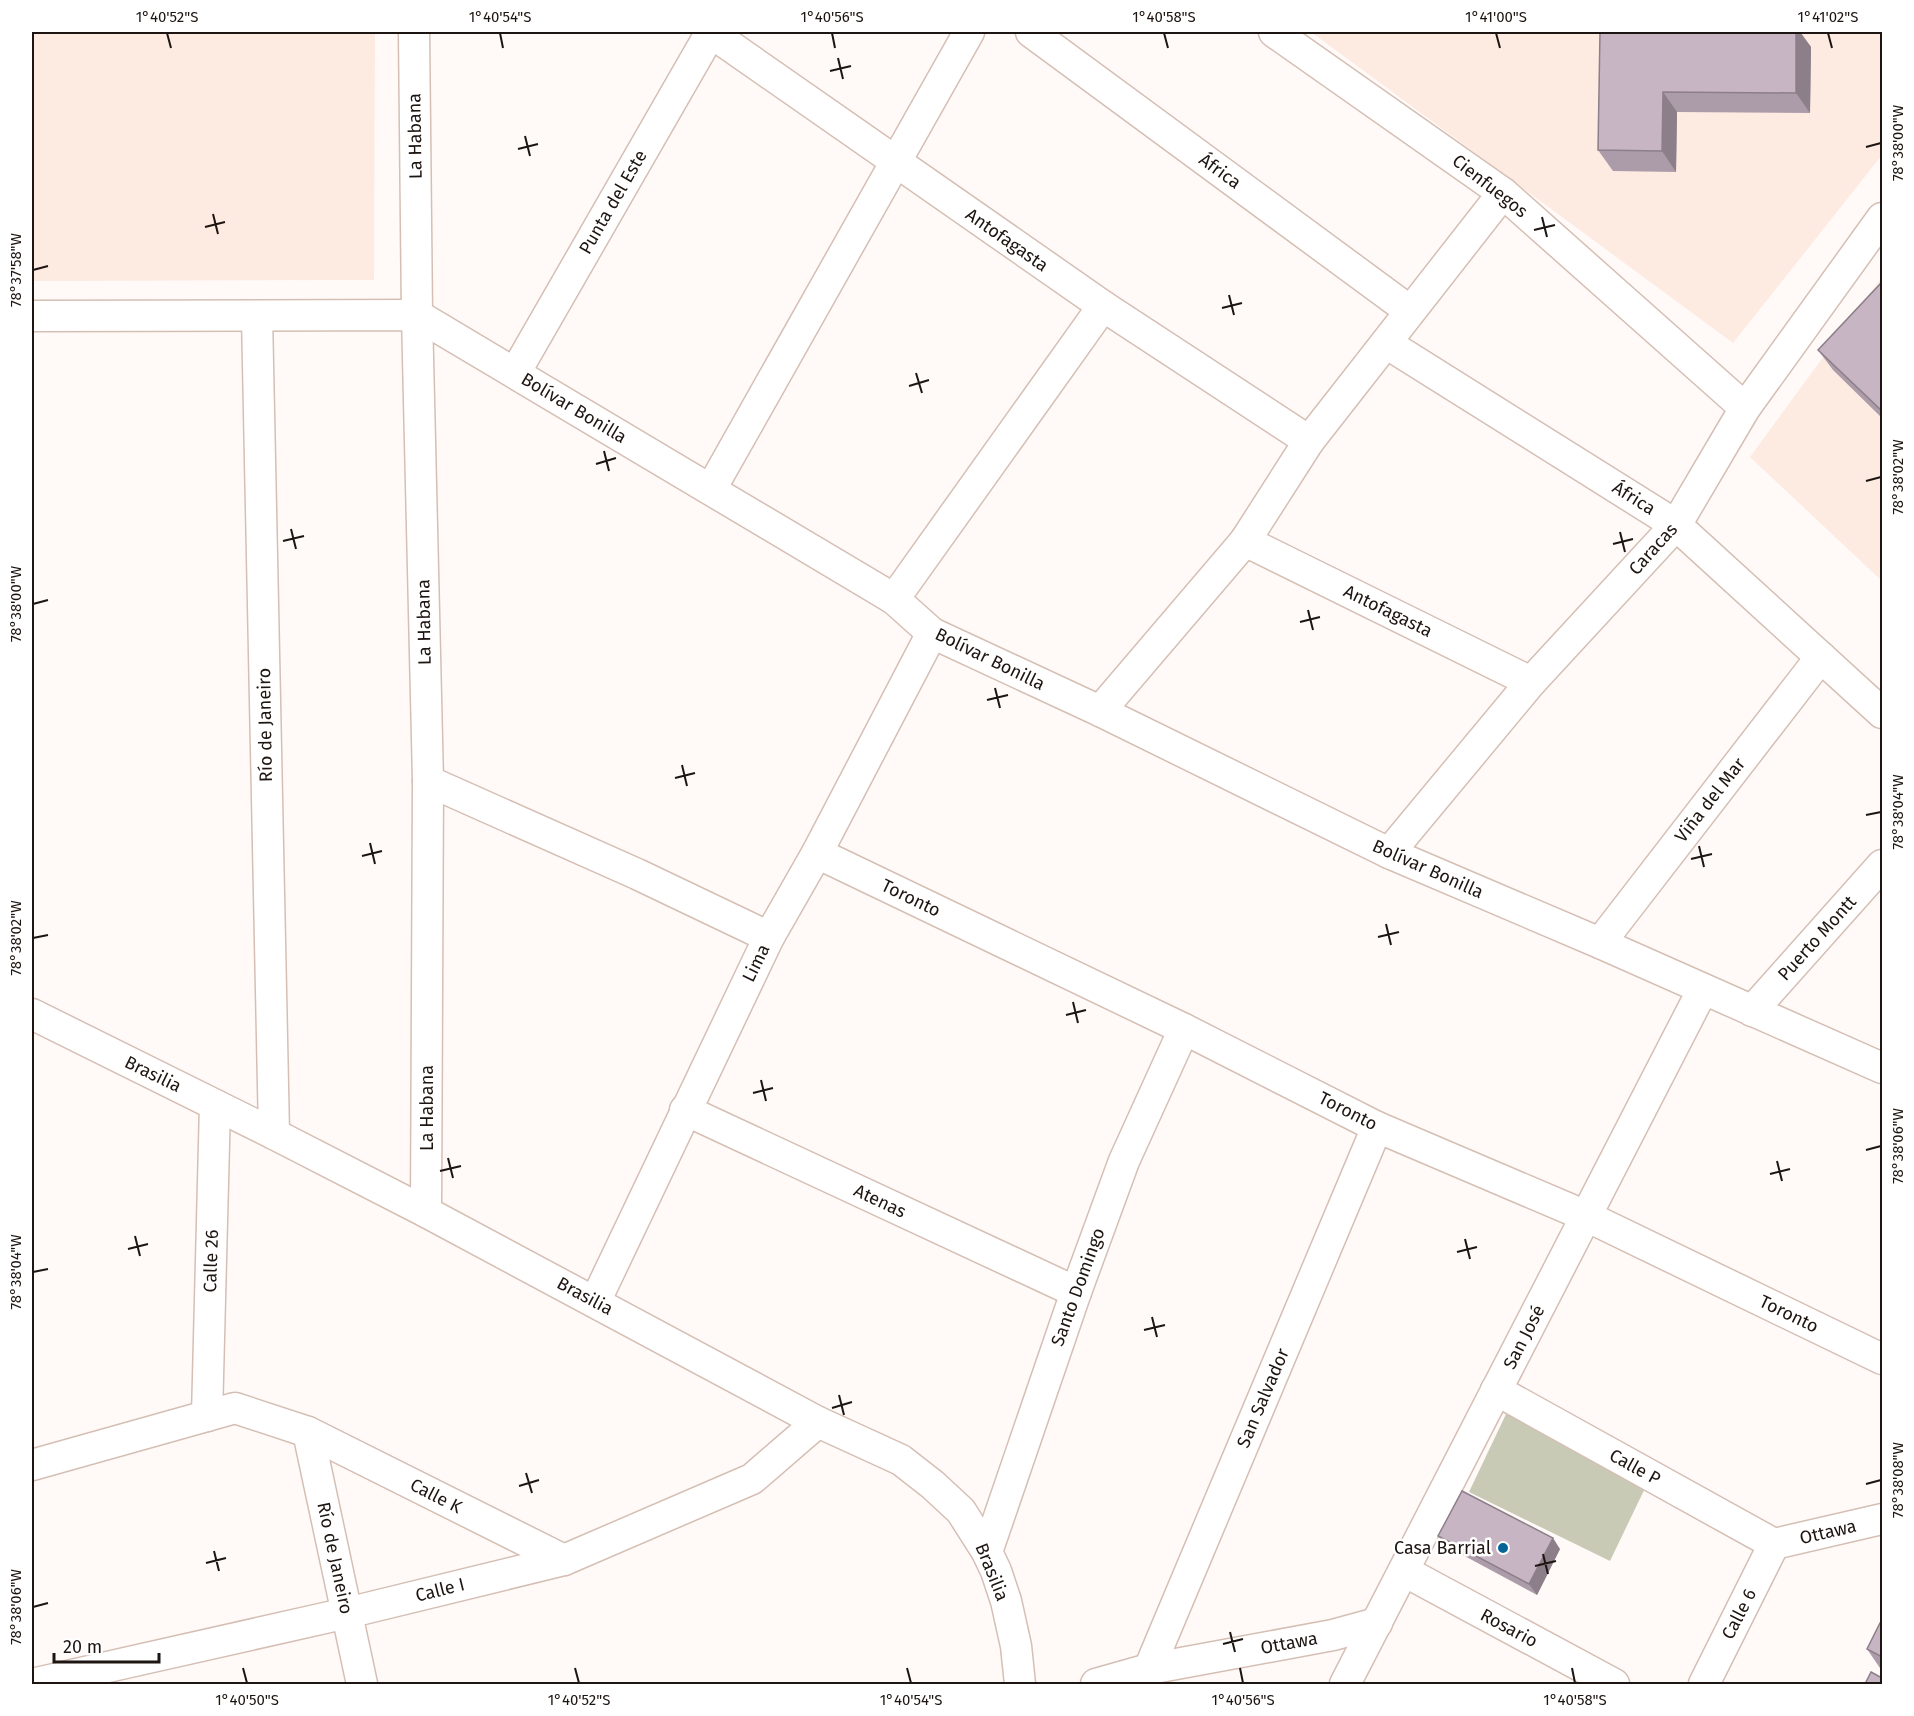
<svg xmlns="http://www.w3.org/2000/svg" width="1914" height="1716" viewBox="0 0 1914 1716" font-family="'Fira Sans',sans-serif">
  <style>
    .built { fill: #fdeae1 }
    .green { fill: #c8cab5 }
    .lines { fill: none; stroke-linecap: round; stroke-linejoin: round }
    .minor-casing { stroke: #d5bfb4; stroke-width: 33 }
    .minor { stroke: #fff; stroke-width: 30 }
    .wall { fill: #ac9ca9 }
    .shaded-wall { fill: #8c7f89 }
    .building { fill: #c8b5c4; stroke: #8c7f89; stroke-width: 1.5 }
    .ticks { fill: none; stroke: #1d1511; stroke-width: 2 }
    .poi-dot { fill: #076595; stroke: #fff; stroke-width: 2 }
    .labels { text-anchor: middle; stroke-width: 5; stroke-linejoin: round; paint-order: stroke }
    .street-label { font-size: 18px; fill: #1d1511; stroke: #fff }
    .poi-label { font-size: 18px; fill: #1d1511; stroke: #fff; text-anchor: end }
    .neatline { fill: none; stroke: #1d1511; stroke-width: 2 }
    .ticks-label { font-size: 15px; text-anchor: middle; fill: #1d1511 }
  </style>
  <rect width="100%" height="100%" fill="#fffaf8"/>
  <!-- built -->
  <g class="built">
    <path d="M 32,32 L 375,32 L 374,280 L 32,281 Z"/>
    <path d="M 1311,32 L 1882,32 L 1882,155 L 1733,343 Z"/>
    <path d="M 1882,277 L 1882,581 L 1750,457 Z"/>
  </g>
  <!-- green -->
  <path class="green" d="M 1507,1412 L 1648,1482 L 1610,1561 L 1469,1492 Z"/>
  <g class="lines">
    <defs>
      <g id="minor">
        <path d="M 414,32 L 417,315 L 428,781 L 426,1212"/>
        <path d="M 710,32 L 1103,306 L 1309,441"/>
        <path d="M 1031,32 L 1410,311"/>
        <path d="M 1274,32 L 1503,193 L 1745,408"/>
        <path d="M 32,316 L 417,315 L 894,599 L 932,633 L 1100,711 L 1389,853 L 1600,943 L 1882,1068"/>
        <path d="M 257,316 L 274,1134"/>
        <path d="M 1386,343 L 1676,525 L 1882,713"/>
        <path d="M 515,373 L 711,32"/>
        <path d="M 711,489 L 969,32"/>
        <path d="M 1245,541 L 1531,682"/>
        <path d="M 894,599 L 1103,306"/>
        <path d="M 1100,711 L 1245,541 L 1309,441 L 1503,193"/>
        <path d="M 428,781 L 637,874 L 769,937"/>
        <path d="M 817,853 L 1184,1029 L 1377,1127 L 1586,1216 L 1882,1359"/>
        <path d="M 1389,853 L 1531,682 L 1676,525 L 1745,408 L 1882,218"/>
        <path d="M 1600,943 L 1821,657"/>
        <path d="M 1752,1011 L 1882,865"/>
        <path d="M 32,1014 L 274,1134 L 426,1212 L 818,1422 L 901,1460 L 933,1485 L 961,1511 L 987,1552 L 996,1571 L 1006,1601 L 1016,1646 L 1020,1684"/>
        <path d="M 685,1110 L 1076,1292"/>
        <path d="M 595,1302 L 769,937 L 817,853 L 932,633"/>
        <path d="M 1496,1390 L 1774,1544"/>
        <path d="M 207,1416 L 215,1105"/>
        <path d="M 308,1432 L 362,1684"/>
        <path d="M 32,1465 L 235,1408 L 308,1432 L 564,1560"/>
        <path d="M 1774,1544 L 1882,1519"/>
        <path d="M 987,1552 L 1076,1292 L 1124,1161 L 1184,1029"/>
        <path d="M 1404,1571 L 1614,1684"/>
        <path d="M 1149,1669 L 1377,1127"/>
        <path d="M 32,1684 L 347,1613 L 564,1560 L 752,1479 L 818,1422"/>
        <path d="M 1096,1684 L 1149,1669 L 1333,1635 L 1377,1623"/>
        <path d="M 1345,1684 L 1703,989"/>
        <path d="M 1704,1684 L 1774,1544"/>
      </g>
    </defs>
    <!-- minor casing -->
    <use href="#minor" class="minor-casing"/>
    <!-- minor -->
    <use href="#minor" class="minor"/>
  </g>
  <!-- wall -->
  <g class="wall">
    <path d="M 1600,32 L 1800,32 L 1811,47 L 1810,113 L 1677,112 L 1676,172 L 1613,171 L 1598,150 Z"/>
    <path d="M 1882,282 L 1882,418 L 1833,370 L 1818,350 Z"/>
    <path d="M 1438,1536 L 1560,1549 L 1537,1595 L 1446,1546 Z"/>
    <path d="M 1882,1624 L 1882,1671 L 1867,1649 Z"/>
  </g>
  <!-- shaded-wall -->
  <g class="shaded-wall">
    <path d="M 1796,32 L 1800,32 L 1811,47 L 1810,113 L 1796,93 Z"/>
    <path d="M 1663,92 L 1677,112 L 1676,172 L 1662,151 Z"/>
    <path d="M 1553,1538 L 1560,1549 L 1537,1595 L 1529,1584 Z"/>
  </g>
  <!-- building -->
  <g class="building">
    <path d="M 1600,32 L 1796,32 L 1796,93 L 1663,92 L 1662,151 L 1598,150 Z"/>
    <path d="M 1882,282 L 1882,411 L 1818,350 Z"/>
    <path d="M 1462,1491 L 1553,1538 L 1529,1584 L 1438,1536 Z"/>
    <path d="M 1880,1623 L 1882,1624 L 1882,1657 L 1867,1649 Z"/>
    <path d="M 1871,1672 L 1882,1678 L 1882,1684 L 1865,1684 Z"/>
  </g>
  <!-- ticks -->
  <path class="ticks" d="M 167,33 L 171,48M 500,33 L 503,48M 832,33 L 835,48M 1164,33 L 1168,48M 1496,33 L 1500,48M 1828,33 L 1832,48M 838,58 L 843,79M 830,71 L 851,66M 525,136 L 530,156M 1866,147 L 1881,143M 518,149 L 538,144M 213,214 L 218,234M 1542,217 L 1547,237M 205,227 L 225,222M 1534,230 L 1555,225M 33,270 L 48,266M 1229,295 L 1234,315M 1222,308 L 1242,303M 916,373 L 922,393M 909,386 L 929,380M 604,451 L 609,471M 596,464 L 616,458M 1866,481 L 1881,477M 291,529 L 296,549M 1620,532 L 1625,552M 283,541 L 304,536M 1613,544 L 1633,539M 33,604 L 48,600M 1308,610 L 1313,630M 1300,622 L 1320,617M 995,688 L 1000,708M 987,700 L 1008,695M 682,765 L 687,786M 675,778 L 695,773M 1866,815 L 1881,812M 370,843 L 375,864M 1699,846 L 1704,867M 362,856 L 382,851M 1691,859 L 1712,854M 1386,924 L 1391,945M 1378,937 L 1399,932M 33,938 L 48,935M 1073,1002 L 1078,1023M 1066,1015 L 1086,1010M 761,1080 L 766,1101M 753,1093 L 773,1088M 1866,1150 L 1881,1146M 448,1158 L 453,1178M 1777,1161 L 1782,1181M 440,1171 L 461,1166M 1770,1174 L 1790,1169M 135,1236 L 140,1256M 1465,1239 L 1470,1259M 128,1249 L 148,1244M 1457,1252 L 1477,1247M 33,1272 L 48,1269M 1152,1317 L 1157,1337M 1144,1330 L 1165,1325M 839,1395 L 844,1415M 832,1408 L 852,1402M 526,1473 L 532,1493M 1866,1484 L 1881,1480M 519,1486 L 539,1480M 214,1551 L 219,1571M 1543,1554 L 1548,1574M 206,1563 L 226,1558M 1535,1566 L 1556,1561M 33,1607 L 48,1603M 1230,1632 L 1235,1652M 1223,1644 L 1243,1639M 243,1668 L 247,1683M 575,1668 L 579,1683M 907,1668 L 911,1683M 1240,1668 L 1243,1683M 1572,1668 L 1575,1683"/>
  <!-- markers -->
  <circle class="poi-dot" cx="1503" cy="1548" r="6"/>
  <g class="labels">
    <!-- street labels -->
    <g class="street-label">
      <text transform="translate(415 136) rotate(-91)" y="6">La Habana</text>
      <text transform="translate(1220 171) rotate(36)" y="6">África</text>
      <text transform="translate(1490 186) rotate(38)" y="6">Cienfuegos</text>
      <text transform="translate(613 202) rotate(-60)" y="6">Punta del Este</text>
      <text transform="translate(1007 240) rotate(35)" y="6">Antofagasta</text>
      <text transform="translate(574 408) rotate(31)" y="6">Bolívar Bonilla</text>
      <text transform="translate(1634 498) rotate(32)" y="6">África</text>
      <text transform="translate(1653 549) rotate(-48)" y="6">Caracas</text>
      <text transform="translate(1388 611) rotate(26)" y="6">Antofagasta</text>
      <text transform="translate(424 622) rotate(-91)" y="6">La Habana</text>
      <text transform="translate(990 659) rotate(26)" y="6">Bolívar Bonilla</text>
      <text transform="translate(265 725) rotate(-91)" y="6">Río de Janeiro</text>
      <text transform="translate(1710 800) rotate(-52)" y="6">Viña del Mar</text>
      <text transform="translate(1428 869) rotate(24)" y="6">Bolívar Bonilla</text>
      <text transform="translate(911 898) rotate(26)" y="6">Toronto</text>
      <text transform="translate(1817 938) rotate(-48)" y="6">Puerto Montt</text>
      <text transform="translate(756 963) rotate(-64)" y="6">Lima</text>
      <text transform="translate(153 1074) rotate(26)" y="6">Brasilia</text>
      <text transform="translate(427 1108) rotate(-90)" y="6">La Habana</text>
      <text transform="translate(1348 1111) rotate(27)" y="6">Toronto</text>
      <text transform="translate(880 1201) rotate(25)" y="6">Atenas</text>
      <text transform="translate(211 1261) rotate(-88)" y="6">Calle 26</text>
      <text transform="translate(1078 1287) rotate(-70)" y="6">Santo Domingo</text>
      <text transform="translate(585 1296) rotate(28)" y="6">Brasilia</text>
      <text transform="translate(1789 1314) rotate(26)" y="6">Toronto</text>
      <text transform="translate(1524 1337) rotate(-63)" y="6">San José</text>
      <text transform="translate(1263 1398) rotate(-67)" y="6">San Salvador</text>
      <text transform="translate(1635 1467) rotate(29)" y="6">Calle P</text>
      <text transform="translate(436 1496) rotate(27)" y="6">Calle K</text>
      <text transform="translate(1828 1532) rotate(-13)" y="6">Ottawa</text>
      <text transform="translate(335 1558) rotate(78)" y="6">Río de Janeiro</text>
      <text transform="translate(992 1572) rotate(68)" y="6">Brasilia</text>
      <text transform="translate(440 1590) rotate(-14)" y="6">Calle I</text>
      <text transform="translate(1739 1614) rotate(-63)" y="6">Calle 6</text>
      <text transform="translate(1509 1628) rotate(28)" y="6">Rosario</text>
      <text transform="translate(1289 1643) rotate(-10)" y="6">Ottawa</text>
    </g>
    <!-- poi labels -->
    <g class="poi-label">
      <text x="1491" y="1554">Casa Barrial</text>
    </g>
  </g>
  <!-- border -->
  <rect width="1914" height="1716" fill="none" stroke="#ffffff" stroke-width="66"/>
  <!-- scale -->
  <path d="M54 1653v9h105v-9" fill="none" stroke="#1d1511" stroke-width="3"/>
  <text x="63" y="1653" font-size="18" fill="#1d1511" stroke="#ffffff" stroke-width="4.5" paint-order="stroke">20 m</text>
  <rect x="33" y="33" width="1848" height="1650" class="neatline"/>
  <g class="ticks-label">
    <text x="167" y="22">1°40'52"S</text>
    <text x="500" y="22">1°40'54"S</text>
    <text x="832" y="22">1°40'56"S</text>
    <text x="1164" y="22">1°40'58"S</text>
    <text x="1496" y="22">1°41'00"S</text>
    <text x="1828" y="22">1°41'02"S</text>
    <text transform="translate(1898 143) rotate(-90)" y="5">78°38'00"W</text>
    <text transform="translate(16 270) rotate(-90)" y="5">78°37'58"W</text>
    <text transform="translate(1898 477) rotate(-90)" y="5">78°38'02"W</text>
    <text transform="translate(16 604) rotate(-90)" y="5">78°38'00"W</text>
    <text transform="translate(1898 812) rotate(-90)" y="5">78°38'04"W</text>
    <text transform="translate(16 938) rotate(-90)" y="5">78°38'02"W</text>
    <text transform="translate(1898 1146) rotate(-90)" y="5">78°38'06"W</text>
    <text transform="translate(16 1272) rotate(-90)" y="5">78°38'04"W</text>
    <text transform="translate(1898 1480) rotate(-90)" y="5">78°38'08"W</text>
    <text transform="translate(16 1607) rotate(-90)" y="5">78°38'06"W</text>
    <text x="247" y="1705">1°40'50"S</text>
    <text x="579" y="1705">1°40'52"S</text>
    <text x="911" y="1705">1°40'54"S</text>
    <text x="1243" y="1705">1°40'56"S</text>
    <text x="1575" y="1705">1°40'58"S</text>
  </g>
</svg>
